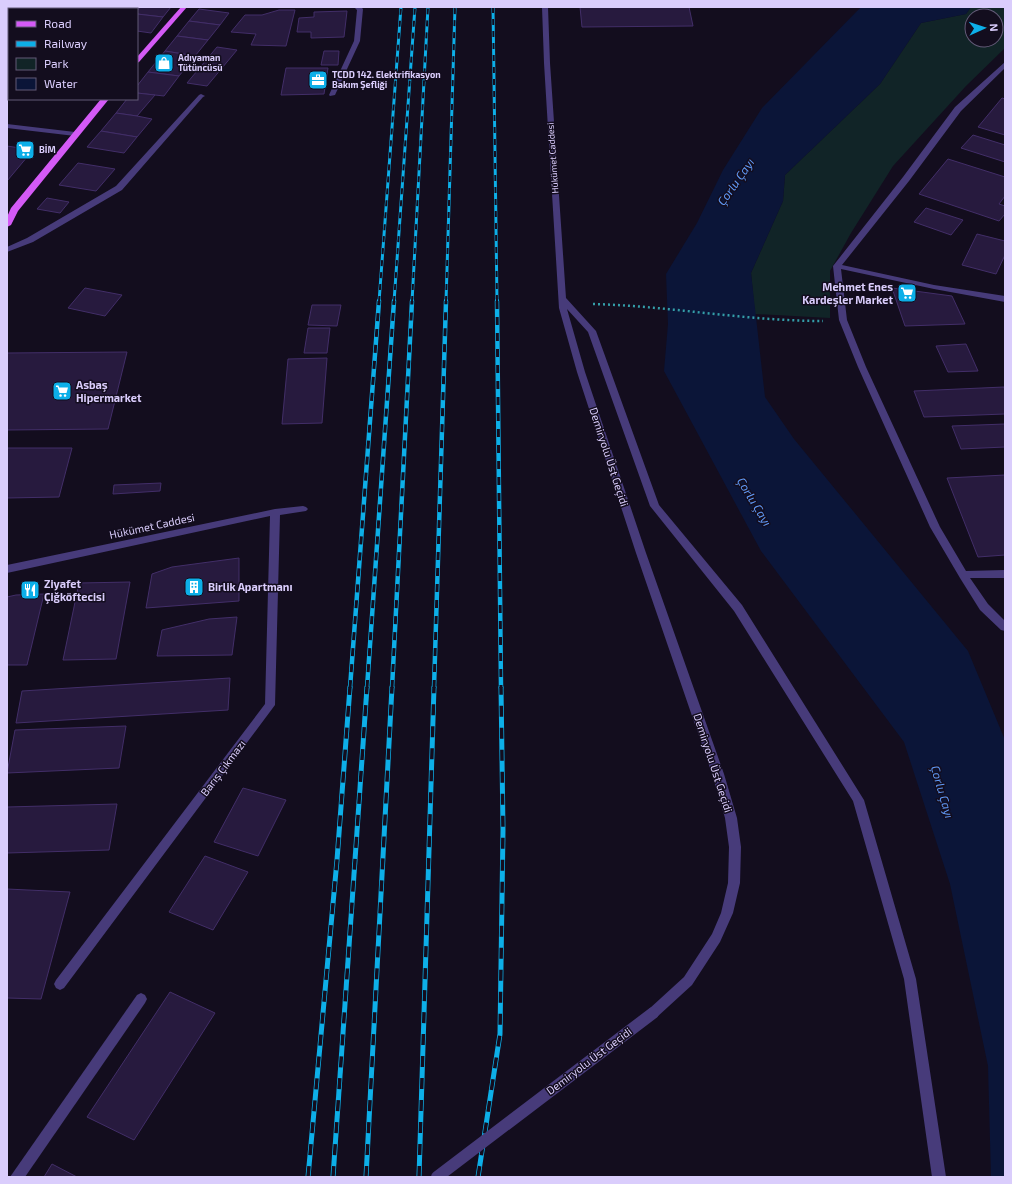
<svg xmlns="http://www.w3.org/2000/svg" width="1012" height="1184" viewBox="0 0 1012 1184" font-family="'Exo 2',sans-serif">
  <style>
    .green { fill: #112427; fill-rule: evenodd }
    .water { fill: #0b1538 }
    .building { fill: #271a3e; stroke: #422e68 }
    .lines { fill: none; stroke-linecap: round; stroke-linejoin: round }
    .path { stroke: #349ea9; stroke-width: 2.5; stroke-dasharray: 2 3; stroke-linecap: butt }
    .minor { fill: #473b7a; fill-rule: evenodd }
    .major { fill: #d45af6; fill-rule: evenodd }
    .rail-far2-casing { stroke: #0dafe8; stroke-width: 3 }
    .rail-far1-casing { stroke: #0dafe8; stroke-width: 4.5 }
    .rail-casing { stroke: #0dafe8; stroke-width: 5 }
    .rail-far2 { stroke: #130d1e; stroke-width: 2; stroke-dasharray: 6; stroke-linecap: butt }
    .rail-far1 { stroke: #130d1e; stroke-width: 3; stroke-dasharray: 8; stroke-linecap: butt }
    .rail { stroke: #130d1e; stroke-width: 3.5; stroke-dasharray: 11; stroke-linecap: butt }
    .minor-bridge { stroke: #473b7a; stroke-width: 12 }
    .labels { text-anchor: middle; stroke-width: 3; stroke-linejoin: round; paint-order: stroke }
    .far-poi-label { font-size: 9px; font-weight: bold; fill: #dacdfc; stroke: #130d1e; text-anchor: start }
    .far-street-label { font-size: 9px; fill: #dacdfc; stroke: #130d1e }
    .poi-label { font-size: 11px; font-weight: bold; fill: #dacdfc; stroke: #130d1e; text-anchor: start }
    .street-label { font-size: 11px; fill: #dacdfc; stroke: #130d1e }
    .water-label { font-size: 12px; font-style: italic; fill: #6099f6; stroke: #130d1e }
  </style>
  <rect width="100%" height="100%" fill="#130d1e"/>
  <!-- green -->
  <path class="green" d="M 971,7 L 1005,7 L 1005,48 L 966,86 L 893,166 L 851,233 L 830,271 L 830,318 L 755,314 L 751,273 L 783,201 L 785,175 L 880,84 L 921,23 L 966,14 ZM 972,16 L 996,16 L 996,40 L 972,40 Z"/>
  <!-- water -->
  <path class="water" d="M 861,7 L 971,7 L 966,14 L 921,23 L 880,84 L 785,175 L 783,201 L 751,273 L 765,397 L 794,439 L 968,651 L 1005,740 L 1005,1177 L 991,1177 L 988,1066 L 950,884 L 904,742 L 761,551 L 664,371 L 668,324 L 666,274 L 697,223 L 723,170 L 762,108 Z"/>
  <!-- building -->
  <g class="building">
    <path d="M 119,7 L 140,7 L 137,11 L 137,9 L 118,9 Z"/>
    <path d="M 140,7 L 171,7 L 163,17 L 137,14 L 137,11 Z"/>
    <path d="M 580,7 L 689,7 L 693,26 L 582,27 Z"/>
    <path d="M 199,9 L 229,13 L 220,25 L 189,21 Z"/>
    <path d="M 279,10 L 295,10 L 286,46 L 251,45 L 256,34 L 231,32 L 245,15 L 262,15 Z"/>
    <path d="M 347,11 L 344,37 L 311,38 L 311,32 L 297,32 L 299,18 L 314,17 L 314,12 Z"/>
    <path d="M 137,14 L 163,17 L 151,33 L 137,31 Z"/>
    <path d="M 189,21 L 220,25 L 208,40 L 177,36 Z"/>
    <path d="M 177,36 L 208,40 L 195,56 L 165,51 Z"/>
    <path d="M 217,47 L 237,50 L 207,86 L 187,83 Z"/>
    <path d="M 165,51 L 195,56 L 179,76 L 148,72 Z"/>
    <path d="M 324,51 L 339,51 L 338,65 L 321,65 Z"/>
    <path d="M 286,68 L 328,68 L 324,94 L 281,95 Z"/>
    <path d="M 148,72 L 179,76 L 164,96 L 137,93 L 137,86 Z"/>
    <path d="M 137,93 L 155,95 L 137,116 L 116,113 L 127,99 L 137,99 Z"/>
    <path d="M 1002,98 L 1005,99 L 1005,135 L 978,127 Z"/>
    <path d="M 116,113 L 137,116 L 152,119 L 137,137 L 101,131 Z"/>
    <path d="M 101,131 L 137,137 L 124,153 L 87,147 Z"/>
    <path d="M 973,135 L 1005,145 L 1005,162 L 961,148 Z"/>
    <path d="M 7,146 L 33,150 L 7,181 Z"/>
    <path d="M 948,159 L 1005,177 L 1005,196 L 999,204 L 1005,206 L 1005,214 L 999,221 L 919,194 Z"/>
    <path d="M 78,163 L 115,169 L 96,191 L 59,185 Z"/>
    <path d="M 47,198 L 69,202 L 60,213 L 37,209 Z"/>
    <path d="M 926,208 L 963,220 L 951,235 L 914,222 Z"/>
    <path d="M 977,234 L 1005,241 L 1005,255 L 996,274 L 962,265 Z"/>
    <path d="M 85,288 L 122,295 L 105,316 L 68,308 Z"/>
    <path d="M 892,288 L 952,296 L 965,324 L 905,326 Z"/>
    <path d="M 312,305 L 341,305 L 337,326 L 308,325 Z"/>
    <path d="M 308,328 L 330,328 L 327,353 L 304,353 Z"/>
    <path d="M 966,344 L 978,371 L 948,372 L 936,346 Z"/>
    <path d="M 127,352 L 108,429 L 7,430 L 7,353 Z"/>
    <path d="M 327,358 L 322,423 L 282,424 L 288,359 Z"/>
    <path d="M 1004,387 L 1005,391 L 1005,414 L 924,417 L 914,391 Z"/>
    <path d="M 1005,424 L 1005,447 L 961,449 L 952,426 Z"/>
    <path d="M 7,448 L 72,448 L 59,497 L 7,498 Z"/>
    <path d="M 1005,475 L 1005,555 L 978,557 L 947,478 Z"/>
    <path d="M 161,483 L 160,491 L 113,494 L 114,485 Z"/>
    <path d="M 239,558 L 239,601 L 146,608 L 152,574 L 172,567 Z"/>
    <path d="M 130,582 L 116,659 L 63,660 L 79,583 Z"/>
    <path d="M 44,594 L 27,665 L 7,665 L 7,597 L 16,595 Z"/>
    <path d="M 237,617 L 232,655 L 157,656 L 162,630 L 209,619 Z"/>
    <path d="M 230,678 L 228,710 L 16,723 L 22,691 Z"/>
    <path d="M 126,726 L 119,768 L 7,773 L 15,730 Z"/>
    <path d="M 243,788 L 286,800 L 258,856 L 214,842 Z"/>
    <path d="M 117,804 L 109,850 L 7,853 L 7,807 Z"/>
    <path d="M 205,856 L 248,872 L 213,930 L 169,912 Z"/>
    <path d="M 7,889 L 70,892 L 41,999 L 7,998 Z"/>
    <path d="M 170,992 L 215,1013 L 134,1140 L 87,1117 Z"/>
    <path d="M 52,1164 L 77,1177 L 44,1177 Z"/>
  </g>
  <g class="lines">
    <!-- path -->
    <path class="path" d="M 593,304 C 670,306 746,321 823,321"/>
    <!-- minor -->
    <g class="minor">
      <path d="M 54,7 L 61,7 L 60,9 L 53,9 Z"/>
      <path d="M 354,7 L 361,7 L 363,9 L 360,41 L 335,95 L 330,96 L 329,95 L 354,41 L 357,10 Z"/>
      <path d="M 542,7 L 548,7 L 550,63 L 566,298 L 596,331 L 659,505 L 742,605 L 864,800 L 916,979 L 946,1177 L 932,1177 L 904,979 L 853,801 L 734,611 L 650,506 L 588,332 L 567,309 L 585,372 L 646,553 L 724,774 L 737,818 L 741,847 L 740,883 L 733,913 L 720,942 L 692,985 L 657,1017 L 653,1019 L 649,1017 L 647,1013 L 649,1009 L 684,977 L 712,934 L 721,913 L 728,883 L 729,847 L 725,818 L 712,774 L 636,553 L 577,372 L 559,308 L 544,63 Z"/>
      <rect x="7" y="52" width="2" height="6"/>
      <path d="M 1005,62 L 1005,68 L 961,111 L 909,181 L 842,265 L 934,285 L 1005,296 L 1005,302 L 934,289 L 841,269 L 847,320 L 866,367 L 940,527 L 966,571 L 1005,570 L 1005,578 L 970,578 L 988,604 L 1005,621 L 1005,631 L 1001,630 L 980,610 L 960,578 L 930,527 L 858,367 L 839,320 L 833,266 L 903,177 L 955,107 Z"/>
      <path d="M 201,94 L 205,96 L 203,97 L 122,190 L 33,242 L 7,252 L 7,247 L 27,238 L 116,186 L 199,95 Z"/>
      <path d="M 7,124 L 75,132 L 79,134 L 75,136 L 7,128 Z"/>
      <path d="M 303,506 L 306,507 L 308,509 L 306,511 L 280,515 L 275,705 L 64,988 L 60,990 L 56,988 L 54,984 L 56,980 L 265,704 L 270,516 L 7,573 L 7,565 L 275,509 Z"/>
      <path d="M 141,993 L 145,995 L 147,999 L 145,1003 L 25,1177 L 10,1177 L 137,995 Z"/>
    </g>
    <!-- major -->
    <g class="major">
      <path d="M 181,7 L 187,7 L 139,62 L 137,63 L 137,57 Z"/>
      <path d="M 101,99 L 109,99 L 18,211 L 11,225 L 7,227 L 7,217 L 11,208 Z"/>
    </g>
    <defs>
      <g id="rail-far2">
        <path d="M 493,7 L 497,302"/>
        <path d="M 379,302 L 401,7"/>
        <path d="M 394,302 L 415,7"/>
        <path d="M 412,302 L 428,7"/>
        <path d="M 446,302 L 455,7"/>
      </g>
      <g id="rail-far1">
        <path d="M 497,301 L 501,688"/>
        <path d="M 350,688 L 379,301"/>
        <path d="M 367,688 L 394,301"/>
        <path d="M 392,688 L 412,301"/>
        <path d="M 434,688 L 446,301"/>
      </g>
      <g id="rail">
        <path d="M 308,1177 L 337,860 L 350,687"/>
        <path d="M 333,1177 L 367,687"/>
        <path d="M 366,1177 L 392,687"/>
        <path d="M 419,1177 L 434,687"/>
        <path d="M 478,1177 L 500,1034 L 503,830 L 501,687"/>
      </g>
    </defs>
    <!-- rail-far2 casing -->
    <use href="#rail-far2" class="rail-far2-casing"/>
    <!-- rail-far1 casing -->
    <use href="#rail-far1" class="rail-far1-casing"/>
    <!-- rail casing -->
    <use href="#rail" class="rail-casing"/>
    <!-- rail-far2 -->
    <use href="#rail-far2" class="rail-far2"/>
    <!-- rail-far1 -->
    <use href="#rail-far1" class="rail-far1"/>
    <!-- rail -->
    <use href="#rail" class="rail"/>
    <!-- minor-bridge -->
    <path class="minor-bridge" d="M 437,1177 L 653,1013"/>
  </g>
  <!-- icons -->
  <defs>
    <symbol id="shop-square" viewBox="-11 -11 22 22"><rect x="-9" y="-9" width="18" height="18" rx="4" fill="#0dafe8" stroke="#130d1e"/><path d="M-5-2.5h2.3a2.7 3.5 0 0 1 5.4 0H5L5.5 6h-11ZM-1.5-2.5h3a1.5 2.3 0 0 0-3 0Z" fill="#fff"/></symbol>
    <symbol id="office-square" viewBox="-11 -11 22 22"><rect x="-9" y="-9" width="18" height="18" rx="4" fill="#0dafe8" stroke="#130d1e"/><path d="M-6-3h4V-5.5h4V-3h4V5H-6ZM-1-4.5V-3h2v-1.5ZM-6 0V1H6V0Z" fill="#fff"/></symbol>
    <symbol id="supermarket-square" viewBox="-11 -11 22 22"><rect x="-9" y="-9" width="18" height="18" rx="4" fill="#0dafe8" stroke="#130d1e"/><path d="M-6-5.5h2.5l.6 2H6L4.5 2H-2.5L-4.4-4H-6ZM-1.5 3.2a1.3 1.3 0 1 0 .1 0ZM3 3.2a1.3 1.3 0 1 0 .1 0Z" fill="#fff"/></symbol>
    <symbol id="building-square" viewBox="-11 -11 22 22"><rect x="-9" y="-9" width="18" height="18" rx="4" fill="#0dafe8" stroke="#130d1e"/><path d="M-4-6H4V6H1V3H-1V6H-4ZM-2.5-4.3h1.7v1.8h-1.7ZM.8-4.3h1.7v1.8H.8ZM-2.5-1h1.7V.8h-1.7ZM.8-1h1.7V.8H.8Z" fill="#fff"/></symbol>
    <symbol id="restaurant-square" viewBox="-11 -11 22 22"><rect x="-9" y="-9" width="18" height="18" rx="4" fill="#0dafe8" stroke="#130d1e"/><path d="M-5-6h1v4h1v-4h1v4h1v-4h1v5L-1.5 .5V6h-2V.5L-5-1ZM5-6V6H3V1.5H1.5Q1.5-4 5-6Z" fill="#fff"/></symbol>
  </defs>
  <g fill-rule="evenodd">
    <use href="#shop-square" x="153" y="52" width="22" height="22"/>
    <use href="#office-square" x="307" y="69" width="22" height="22"/>
    <use href="#supermarket-square" x="14" y="139" width="22" height="22"/>
    <use href="#supermarket-square" x="896" y="282" width="22" height="22"/>
    <use href="#supermarket-square" x="51" y="380" width="22" height="22"/>
    <use href="#building-square" x="183" y="576" width="22" height="22"/>
    <use href="#restaurant-square" x="19" y="579" width="22" height="22"/>
  </g>
  <g class="labels">
    <!-- far-poi labels -->
    <g class="far-poi-label">
      <text x="178" y="61">Adıyaman<tspan x="178" dy="10">Tütüncüsü</tspan></text>
      <text x="332" y="78">TCDD 142. Elektrifikasyon<tspan x="332" dy="10">Bakım Şefliği</tspan></text>
      <text x="39" y="153">BİM</text>
    </g>
    <!-- far-street labels -->
    <g class="far-street-label">
      <text transform="translate(553 158) rotate(-94)" y="3">Hükümet Caddesi</text>
    </g>
    <!-- poi labels -->
    <g class="poi-label">
      <text x="893" y="291" text-anchor="end">Mehmet Enes<tspan x="893" dy="13">Kardeşler Market</tspan></text>
      <text x="76" y="389">Asbaş<tspan x="76" dy="13">Hipermarket</tspan></text>
      <text x="44" y="588">Ziyafet<tspan x="44" dy="13">Çiğköftecisi</tspan></text>
      <text x="208" y="591">Birlik Apartmanı</text>
    </g>
    <!-- street labels -->
    <g class="street-label">
      <text transform="translate(609 457) rotate(72)" y="4">Demiryolu Üst Geçidi</text>
      <text transform="translate(152 526) rotate(-12)" y="4">Hükümet Caddesi</text>
      <text transform="translate(713 763) rotate(72)" y="4">Demiryolu Üst Geçidi</text>
      <text transform="translate(223 768) rotate(-53)" y="4">Barış Çıkmazı</text>
      <text transform="translate(589 1061) rotate(-37)" y="4">Demiryolu Üst Geçidi</text>
    </g>
    <!-- water labels -->
    <g class="water-label">
      <text transform="translate(736 182) rotate(-55)" y="4">Çorlu Çayı</text>
      <text transform="translate(754 502) rotate(59)" y="4">Çorlu Çayı</text>
      <text transform="translate(942 792) rotate(74)" y="4">Çorlu Çayı</text>
    </g>
  </g>
  <!-- border -->
  <rect width="1012" height="1184" fill="none" stroke="#dacdfc" stroke-width="16"/>
  <!-- legend -->
  <rect x="8" y="8" width="130" height="92" fill="#130d1e" stroke="#635a77"/>
  <rect x="16" y="21" width="20" height="6" fill="#d45af6" stroke="#635a77"/>
  <text x="44" y="28" font-size="12" fill="#dacdfc">Road</text>
  <rect x="16" y="41" width="20" height="6" fill="#0dafe8" stroke="#635a77"/>
  <text x="44" y="48" font-size="12" fill="#dacdfc">Railway</text>
  <rect x="16" y="58" width="20" height="12" fill="#112427" stroke="#635a77"/>
  <text x="44" y="68" font-size="12" fill="#dacdfc">Park</text>
  <rect x="16" y="78" width="20" height="12" fill="#0b1538" stroke="#635a77"/>
  <text x="44" y="88" font-size="12" fill="#dacdfc">Water</text>
  <!-- north arrow -->
  <g transform="translate(984 28) rotate(87)"><circle r="19" fill="#130d1e" stroke="#635a77"/>
  <path d="M0-3L7 15L0 10L-7 15Z" fill="#0dafe8"/>
  <text y="-6" font-size="11" font-weight="bold" text-anchor="middle" fill="#dacdfc">N</text>
  </g>
</svg>
